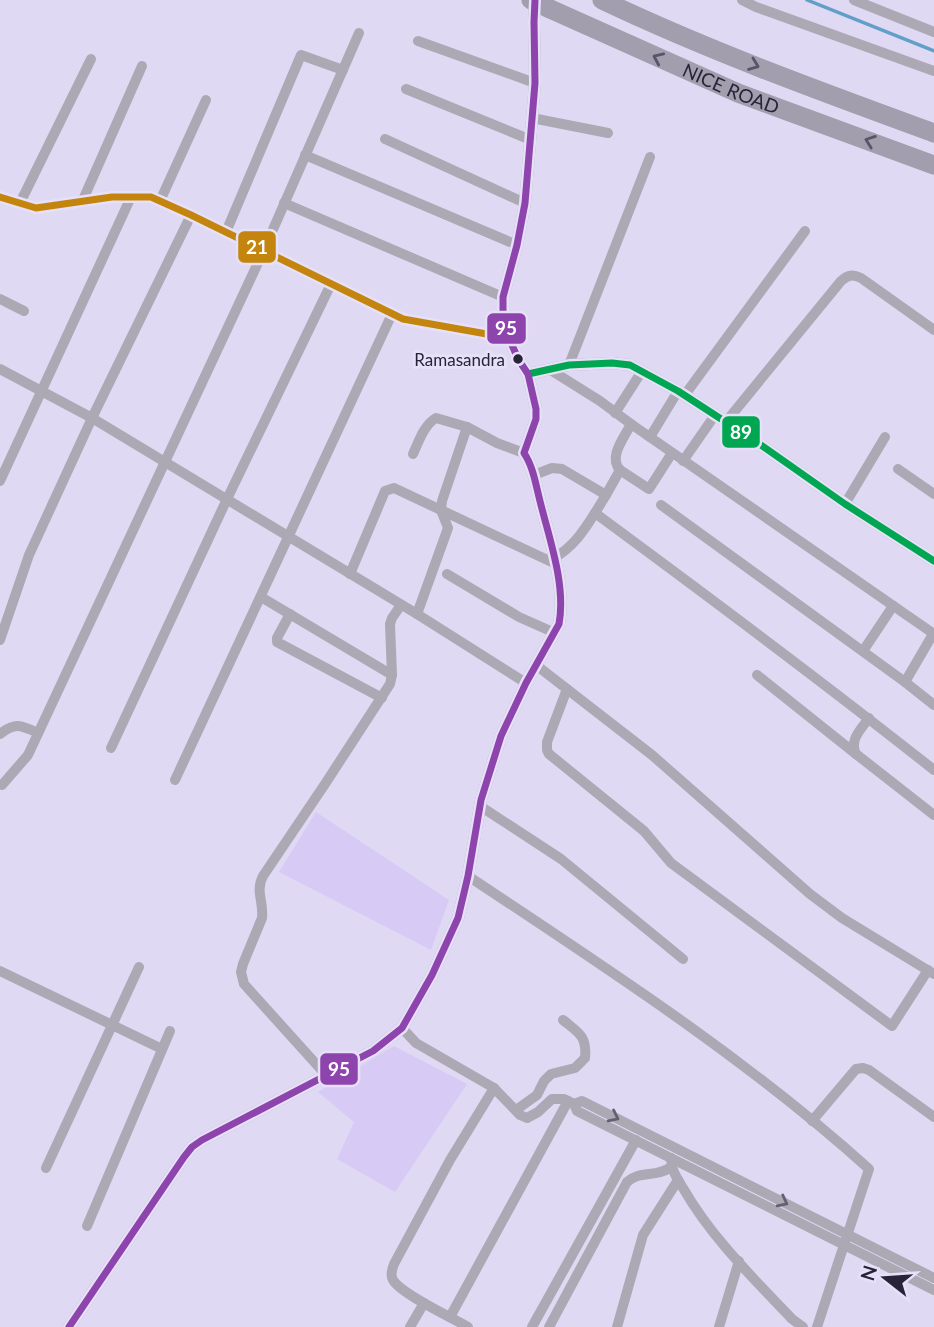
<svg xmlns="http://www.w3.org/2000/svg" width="934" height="1327" viewBox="0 0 934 1327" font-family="Lato,sans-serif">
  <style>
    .built { fill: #d7cbf5 }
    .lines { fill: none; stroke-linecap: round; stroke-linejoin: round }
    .stream { stroke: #619ec8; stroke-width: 3.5 }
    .minor { stroke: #aca9b5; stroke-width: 10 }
    .tertiary { stroke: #aca9b5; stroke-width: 12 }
    .motorway { stroke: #a39eae; stroke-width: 19 }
    .motorway-bridge { stroke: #a39eae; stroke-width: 19 }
    .bus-1-casing { stroke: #e6e0f8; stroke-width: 12 }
    .bus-2-casing { stroke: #e6e0f8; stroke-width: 12 }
    .bus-3-casing { stroke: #e6e0f8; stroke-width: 12 }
    .bus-1 { stroke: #c4850e; stroke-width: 7 }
    .bus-2 { stroke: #00a651; stroke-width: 7 }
    .bus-3 { stroke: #8e44ad; stroke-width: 7 }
    .oneway { stroke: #5a5468 }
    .oneway2 { stroke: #645f71 }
    .bus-dot { fill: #292339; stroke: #e6e0f8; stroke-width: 2.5 }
    .labels { text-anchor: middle; stroke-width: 6; stroke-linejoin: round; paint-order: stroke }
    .bus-label { font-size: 17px; fill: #292339; stroke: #e6e0f8; text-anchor: end }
    .street-label { font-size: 19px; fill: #292339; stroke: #e6e0f8 }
    .line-badge { stroke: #e6e0f8; stroke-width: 2.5 }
    .badge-label { font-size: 19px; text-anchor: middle; font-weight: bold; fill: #fff }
  </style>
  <rect width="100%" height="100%" fill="#e0d9f3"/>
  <!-- built -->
  <g class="built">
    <path d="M 316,812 L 449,900 L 431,950 L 279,872 Z"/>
    <path d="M 394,1046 L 467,1084 L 395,1192 L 337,1159 L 354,1122 L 318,1092 Z"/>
  </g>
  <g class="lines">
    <!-- stream -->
    <path class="stream" d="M 807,0 L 934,51"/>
    <!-- minor -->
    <g class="minor">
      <path d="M 742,0 L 756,7 L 934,71"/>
      <path d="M 854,0 L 934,32"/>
      <path d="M 418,41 L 535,83"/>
      <path d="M 406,89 L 531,140"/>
      <path d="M 532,118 L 608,133"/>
      <path d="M 385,139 L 525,203"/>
      <path d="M 305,155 L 517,245"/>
      <path d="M 0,197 L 36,208 L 112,197 L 151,197 L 191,215 L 403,319 L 509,338"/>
      <path d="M 160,201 L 206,100"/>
      <path d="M 82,202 L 142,66"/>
      <path d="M 20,203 L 91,59"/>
      <path d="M 284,203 L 503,297"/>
      <path d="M 226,232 L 301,55 L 343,70"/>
      <path d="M 0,299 L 24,311"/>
      <path d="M 569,365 L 650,157"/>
      <path d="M 0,369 L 92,418 L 417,614 L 526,683"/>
      <path d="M 549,369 L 600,401 L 631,424 C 624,438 608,457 620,470 L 606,495"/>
      <path d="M 684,396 L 805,231"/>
      <path d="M 615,413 L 642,371"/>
      <path d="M 725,423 L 841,281 C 848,275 852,274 861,278 L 934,330"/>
      <path d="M 631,424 L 934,634"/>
      <path d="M 650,437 L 678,391"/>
      <path d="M 413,454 C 419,441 424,425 436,418 L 467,427 L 497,443 L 524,453"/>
      <path d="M 683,461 L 715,415"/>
      <path d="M 898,469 L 934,494"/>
      <path d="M 620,470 L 649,489 L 672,453"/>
      <path d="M 534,475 L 552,468 L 562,469 L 606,495 L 595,513 C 709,597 823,682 934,770"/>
      <path d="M 0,481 L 131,197"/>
      <path d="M 845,504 L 885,437"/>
      <path d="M 661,505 L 905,682 L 934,705"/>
      <path d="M 554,558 C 573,547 583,532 595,513"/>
      <path d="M 350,574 L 385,491 L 394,488 L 556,564"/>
      <path d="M 447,574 L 519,617 L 555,633"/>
      <path d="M 261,597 L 392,675"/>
      <path d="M 290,614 L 277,638 L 277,642 L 382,698"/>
      <path d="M 417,614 L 448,528 L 441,510 L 442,501 L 467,427"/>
      <path d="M 0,640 L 29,555 L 92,418 L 191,215"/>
      <path d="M 863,651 L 893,606"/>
      <path d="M 536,665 L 652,755 L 810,894 L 842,918 L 934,974"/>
      <path d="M 757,675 L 856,754"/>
      <path d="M 905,682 L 933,634"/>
      <path d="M 567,689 L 547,742 L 547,750 L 549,754 L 644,831 L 671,863 L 892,1026 L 928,970"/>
      <path d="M 869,718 C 861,729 849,740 856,754 L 934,815"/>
      <path d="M 0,734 C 15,722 21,725 38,733"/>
      <path d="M 111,748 L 227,499 L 331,284"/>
      <path d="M 175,780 L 392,314"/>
      <path d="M 2,785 L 28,755 L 264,250 L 359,33"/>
      <path d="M 480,806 L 561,859 L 683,959"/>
      <path d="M 468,876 C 606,968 746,1058 869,1169 L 817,1327"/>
      <path d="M 0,971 L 162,1049"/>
      <path d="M 402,1028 L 416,1043 L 494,1088 L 520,1115 L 527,1118 L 538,1112 L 552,1099 L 564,1099 L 572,1103"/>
      <path d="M 326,1075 L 244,984 L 241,972 L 243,964 L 262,918 C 264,902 255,891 263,876 L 325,784 L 390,684 L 392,675 L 390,624 L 392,618 L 401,605"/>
      <path d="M 516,1110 L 537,1095 L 544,1081 L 551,1074 L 575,1068 L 585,1058 C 587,1036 579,1033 563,1020"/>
      <path d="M 812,1121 L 856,1069 L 863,1068 L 869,1070 L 934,1117"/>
      <path d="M 671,1158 C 671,1170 677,1178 683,1188 C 711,1237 753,1278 792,1319 L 803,1327"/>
      <path d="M 46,1168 L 139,967"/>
      <path d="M 87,1226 L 170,1031"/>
      <path d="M 934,1278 L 582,1101 L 574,1104 L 577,1111 L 934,1290"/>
      <path d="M 450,1317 L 568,1101"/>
      <path d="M 410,1327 L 424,1303"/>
      <path d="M 468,1327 C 451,1317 401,1294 393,1280 C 390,1275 392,1269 394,1264 L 450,1160 L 494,1088"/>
      <path d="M 532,1327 L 636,1140"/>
      <path d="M 549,1327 L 627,1182 C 640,1170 656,1178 671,1167"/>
      <path d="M 617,1327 L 643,1235 L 678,1180"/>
      <path d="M 719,1327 L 739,1261"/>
    </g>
    <!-- tertiary -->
    <g class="tertiary">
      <path d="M 528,374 L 569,365 L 612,363 L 630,365 L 678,391 L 758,443 L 845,504 L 934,561"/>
      <path d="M 69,1327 L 184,1157 L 192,1147 L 202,1140 L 373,1051 L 402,1028 L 432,975 L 458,918 L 468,876 L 481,800 L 501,736 L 526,683 L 559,624 C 566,586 550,541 541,505 C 536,487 534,468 524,453 L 536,419 L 536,409 L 528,374 L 518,359 L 509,338 L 503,316 L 503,297 L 517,245 L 525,203 L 535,83 L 534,22 L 535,0"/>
    </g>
    <!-- motorway -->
    <g class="motorway">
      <path d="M 602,0 C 709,51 822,92 934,133"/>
      <path id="s1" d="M 548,8 L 738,93 L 934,165"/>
    </g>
    <!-- motorway-bridge -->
    <path class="motorway-bridge" d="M 531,0 L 548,8"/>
    <defs>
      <path id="bus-1" d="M 0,197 L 36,208 L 112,197 L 151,197 L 191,215 L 403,319 L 509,338"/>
      <path id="bus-2" d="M 528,374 L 569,365 L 612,363 L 630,365 L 678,391 L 758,443 L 845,504 L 934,561"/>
      <path id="bus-3" d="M 69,1327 L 184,1157 L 192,1147 L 202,1140 L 373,1051 L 402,1028 L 432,975 L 458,918 L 468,876 L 481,800 L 501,736 L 526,683 L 559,624 C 566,586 550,541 541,505 C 536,487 534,468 524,453 L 536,419 L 536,409 L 528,374 L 518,359 L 509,338 L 503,316 L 503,297 L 517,245 L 525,203 L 535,83 L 534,22 L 535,0"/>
    </defs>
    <!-- bus-1 casing -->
    <use href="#bus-1" class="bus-1-casing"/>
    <!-- bus-2 casing -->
    <use href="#bus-2" class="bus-2-casing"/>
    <!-- bus-3 casing -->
    <use href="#bus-3" class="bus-3-casing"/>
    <!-- bus-1 -->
    <use href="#bus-1" class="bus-1"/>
    <!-- bus-2 -->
    <use href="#bus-2" class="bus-2"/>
    <!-- bus-3 -->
    <use href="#bus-3" class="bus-3"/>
  </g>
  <!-- one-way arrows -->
  <defs><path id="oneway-chevron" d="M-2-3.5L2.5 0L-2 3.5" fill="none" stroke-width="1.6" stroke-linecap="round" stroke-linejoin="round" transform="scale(1.75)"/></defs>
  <g class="oneway">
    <use href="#oneway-chevron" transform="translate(658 58) rotate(-156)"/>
    <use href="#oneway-chevron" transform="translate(754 65) rotate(21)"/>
    <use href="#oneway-chevron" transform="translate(870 141) rotate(-160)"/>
  </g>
  <g class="oneway2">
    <use href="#oneway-chevron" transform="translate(614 1117) rotate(26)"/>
    <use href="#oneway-chevron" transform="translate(783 1202) rotate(27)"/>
  </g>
  <!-- markers -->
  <circle class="bus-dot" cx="518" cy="359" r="6"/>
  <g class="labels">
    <!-- bus labels -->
    <g class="bus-label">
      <text x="505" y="366">Ramasandra</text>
    </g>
    <!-- street labels -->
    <g class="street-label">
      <text dy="7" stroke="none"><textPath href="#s1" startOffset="200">NICE ROAD</textPath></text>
    </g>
  </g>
  <g class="line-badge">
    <rect x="237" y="230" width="40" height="34" rx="7" fill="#c4850e"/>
    <rect x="486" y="312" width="41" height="33" rx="7" fill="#8e44ad"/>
    <rect x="721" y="415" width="40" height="34" rx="7" fill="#00a651"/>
    <rect x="319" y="1052" width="40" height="34" rx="7" fill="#8e44ad"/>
  </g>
  <g class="badge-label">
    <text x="257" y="254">21</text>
    <text x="506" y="335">95</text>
    <text x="741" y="439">89</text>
    <text x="339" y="1076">95</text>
  </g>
  <!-- north arrow -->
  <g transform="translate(885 1278) rotate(287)" stroke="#e6e0f8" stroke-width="5" paint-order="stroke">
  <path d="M0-5L12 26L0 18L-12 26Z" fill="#292339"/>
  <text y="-10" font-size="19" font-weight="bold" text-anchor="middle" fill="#292339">N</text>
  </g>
</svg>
